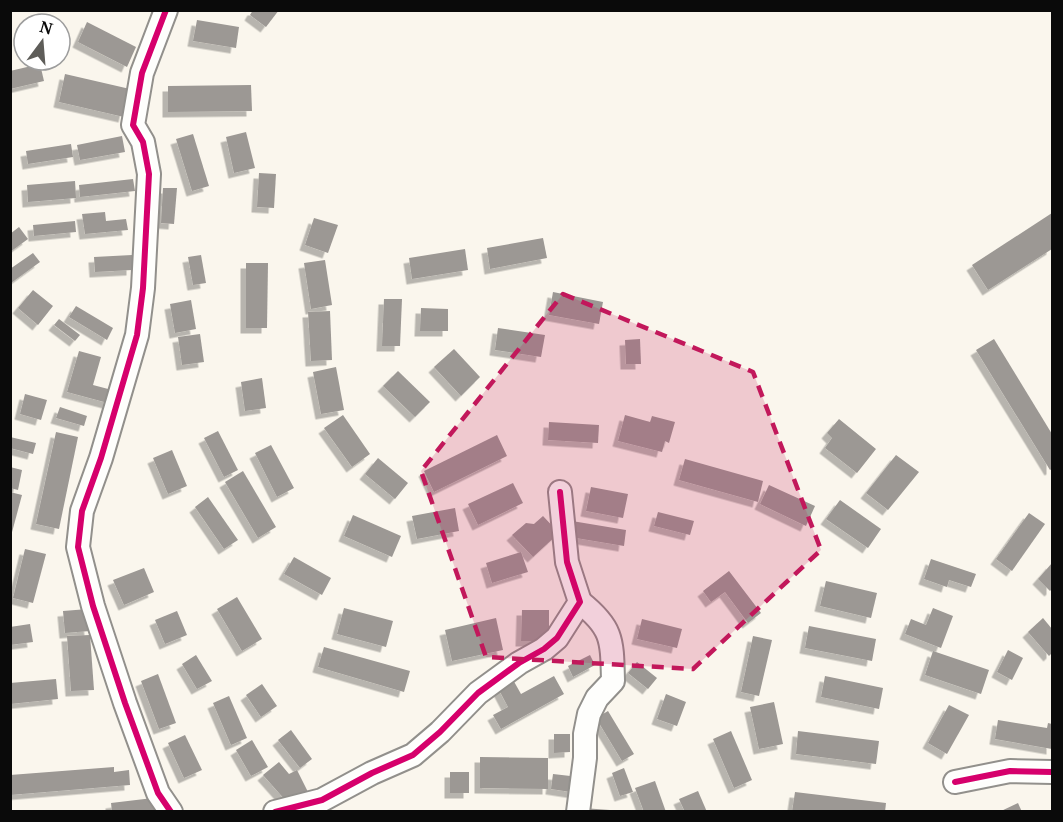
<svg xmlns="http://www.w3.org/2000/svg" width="1063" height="822" viewBox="0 0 1063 822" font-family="'Noto Serif',serif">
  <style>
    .building { fill: #9c9894; filter: url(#shadow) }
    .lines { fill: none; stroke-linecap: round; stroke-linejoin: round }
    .minor-casing { stroke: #92908c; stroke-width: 26 }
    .minor { stroke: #fefefc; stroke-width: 22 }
    .cycleway-casing { stroke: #fff; stroke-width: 10 }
    .cycleway { stroke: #d6006c; stroke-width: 6 }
    .marked { fill: #c2185b; fill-opacity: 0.2; stroke: #c2185b; stroke-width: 4.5; stroke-dasharray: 12 8; stroke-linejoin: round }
  </style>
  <defs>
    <filter id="shadow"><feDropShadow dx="-5.5" dy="5.5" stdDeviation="0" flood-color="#0004"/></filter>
  </defs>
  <rect width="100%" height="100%" fill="#faf6ed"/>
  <!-- building -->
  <g class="building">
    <path d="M 253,10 L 279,10 L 266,27 L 250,15 Z"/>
    <path d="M 197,20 L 239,27 L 236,48 L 193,41 Z"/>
    <path d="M 87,22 L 136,47 L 127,67 L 78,42 Z"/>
    <path d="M 40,64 L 44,81 L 10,89 L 10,71 Z"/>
    <path d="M 65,74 L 130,89 L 124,117 L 59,102 Z"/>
    <path d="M 251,85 L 252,111 L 168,112 L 168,86 Z"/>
    <path d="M 246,132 L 255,168 L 234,173 L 226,137 Z"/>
    <path d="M 193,134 L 209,186 L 192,191 L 176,139 Z"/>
    <path d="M 122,136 L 125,152 L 80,160 L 77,145 Z"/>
    <path d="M 71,144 L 73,157 L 28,164 L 26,151 Z"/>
    <path d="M 259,173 L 276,174 L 274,208 L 257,207 Z"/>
    <path d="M 133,179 L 135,191 L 80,197 L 79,185 Z"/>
    <path d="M 75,181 L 76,198 L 28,202 L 27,185 Z"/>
    <path d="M 163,188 L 177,188 L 174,224 L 161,223 Z"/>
    <path d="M 105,212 L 106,221 L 126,219 L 128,230 L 85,234 L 82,214 Z"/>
    <path d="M 1052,213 L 1052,249 L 988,290 L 972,265 Z"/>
    <path d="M 314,218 L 338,225 L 328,253 L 305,245 Z"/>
    <path d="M 75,221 L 76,232 L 34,236 L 33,225 Z"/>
    <path d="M 19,227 L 28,239 L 10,252 L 10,234 Z"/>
    <path d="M 543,238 L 547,258 L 490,269 L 487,248 Z"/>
    <path d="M 465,249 L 468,270 L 412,279 L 409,258 Z"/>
    <path d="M 33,253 L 40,262 L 11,283 L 10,269 Z"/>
    <path d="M 132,255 L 132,270 L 95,272 L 94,257 Z"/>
    <path d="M 201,255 L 206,283 L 193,285 L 188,257 Z"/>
    <path d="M 325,260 L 332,305 L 311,309 L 304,263 Z"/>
    <path d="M 246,263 L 268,263 L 267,328 L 246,328 Z"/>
    <path d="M 33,290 L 53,306 L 38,325 L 18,308 Z"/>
    <path d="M 553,292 L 603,302 L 599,324 L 549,315 Z"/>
    <path d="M 384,299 L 402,299 L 400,346 L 382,346 Z"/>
    <path d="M 191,300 L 196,329 L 175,333 L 170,304 Z"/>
    <path d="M 76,306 L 113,328 L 107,340 L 69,317 Z"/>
    <path d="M 421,308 L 448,309 L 448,331 L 420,331 Z"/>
    <path d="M 330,311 L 332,360 L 311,361 L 308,312 Z"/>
    <path d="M 59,319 L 80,335 L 75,341 L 54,325 Z"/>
    <path d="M 498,328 L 545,335 L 541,357 L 495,350 Z"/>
    <path d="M 200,334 L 204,362 L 182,365 L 178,337 Z"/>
    <path d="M 640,339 L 641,364 L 626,364 L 625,340 Z"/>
    <path d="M 994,339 L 1052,434 L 1052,469 L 1050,470 L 976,350 Z"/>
    <path d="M 454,349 L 480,377 L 461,396 L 434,367 Z"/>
    <path d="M 79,351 L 101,357 L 93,385 L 112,390 L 108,403 L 67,392 Z"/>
    <path d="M 336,367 L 344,410 L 321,414 L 313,372 Z"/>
    <path d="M 398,371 L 430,402 L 415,417 L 383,386 Z"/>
    <path d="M 262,378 L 266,408 L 245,411 L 241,382 Z"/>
    <path d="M 25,394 L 47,400 L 41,420 L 20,414 Z"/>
    <path d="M 60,407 L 87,416 L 84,426 L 56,418 Z"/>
    <path d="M 343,415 L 370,454 L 352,467 L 324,428 Z"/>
    <path d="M 625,415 L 650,422 L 652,416 L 675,422 L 669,443 L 665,441 L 662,452 L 618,441 Z"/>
    <path d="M 839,419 L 876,449 L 857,473 L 825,448 L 832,438 L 827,433 Z"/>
    <path d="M 549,422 L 599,425 L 598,443 L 548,440 Z"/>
    <path d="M 218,431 L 238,470 L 224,477 L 204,438 Z"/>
    <path d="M 56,432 L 78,437 L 59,529 L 36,524 Z"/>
    <path d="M 497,435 L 507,456 L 434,492 L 424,471 Z"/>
    <path d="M 10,437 L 36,443 L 33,454 L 10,448 Z"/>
    <path d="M 271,445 L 294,488 L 277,497 L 255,453 Z"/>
    <path d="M 172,450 L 187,486 L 168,494 L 153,458 Z"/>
    <path d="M 896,455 L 919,472 L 888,510 L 866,493 Z"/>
    <path d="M 378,458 L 408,483 L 395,499 L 365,474 Z"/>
    <path d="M 685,459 L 763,481 L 758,502 L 679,480 Z"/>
    <path d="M 10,467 L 22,470 L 18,490 L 10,488 Z"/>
    <path d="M 243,471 L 276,527 L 258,538 L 225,482 Z"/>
    <path d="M 513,483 L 523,503 L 478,525 L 468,504 Z"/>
    <path d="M 769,485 L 815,506 L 806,526 L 760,504 Z"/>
    <path d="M 591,487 L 628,494 L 623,518 L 586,511 Z"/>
    <path d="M 10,492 L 22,495 L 11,536 L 10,536 Z"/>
    <path d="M 208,497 L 238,540 L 224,549 L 195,507 Z"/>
    <path d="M 840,500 L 881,529 L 868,548 L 826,519 Z"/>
    <path d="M 455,508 L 459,531 L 417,539 L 412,516 Z"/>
    <path d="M 658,512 L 694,521 L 690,535 L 654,526 Z"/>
    <path d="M 1029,513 L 1045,524 L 1012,571 L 996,559 Z"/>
    <path d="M 353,515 L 401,536 L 392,557 L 344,536 Z"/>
    <path d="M 543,516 L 559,533 L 533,557 L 512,535 L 526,523 L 534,524 Z"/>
    <path d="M 572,521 L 626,530 L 624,546 L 570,537 Z"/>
    <path d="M 25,549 L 46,554 L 33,603 L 13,598 Z"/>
    <path d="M 521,552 L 528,572 L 492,583 L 486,563 Z"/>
    <path d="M 294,557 L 331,578 L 322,595 L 284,574 Z"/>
    <path d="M 931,559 L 976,574 L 971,587 L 949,580 L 947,587 L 924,579 Z"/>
    <path d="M 1052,563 L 1052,589 L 1050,591 L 1038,579 Z"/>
    <path d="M 144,568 L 154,592 L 124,605 L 113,580 Z"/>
    <path d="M 729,571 L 761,613 L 748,623 L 725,592 L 711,602 L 703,591 Z"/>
    <path d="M 826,581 L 877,593 L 871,618 L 820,606 Z"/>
    <path d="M 237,597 L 262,639 L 242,651 L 217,609 Z"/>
    <path d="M 344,608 L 393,621 L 386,647 L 337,634 Z"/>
    <path d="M 933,608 L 953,616 L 941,648 L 905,634 L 911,619 L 926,625 Z"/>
    <path d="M 88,609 L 90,631 L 65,633 L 63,611 Z"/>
    <path d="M 522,610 L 549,610 L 549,641 L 521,641 Z"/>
    <path d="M 177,611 L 187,635 L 165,644 L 155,620 Z"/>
    <path d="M 496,618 L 503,650 L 452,661 L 445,630 Z"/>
    <path d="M 1043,618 L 1052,629 L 1052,653 L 1049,656 L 1028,632 Z"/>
    <path d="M 642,619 L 682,629 L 677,648 L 637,639 Z"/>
    <path d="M 30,624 L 33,642 L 10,645 L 10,627 Z"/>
    <path d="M 809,626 L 876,639 L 872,661 L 805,648 Z"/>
    <path d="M 90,635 L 94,690 L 71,691 L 67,636 Z"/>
    <path d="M 753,636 L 772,640 L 759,696 L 741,692 Z"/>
    <path d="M 324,647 L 410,671 L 404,692 L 318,667 Z"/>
    <path d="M 1008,650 L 1023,658 L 1012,680 L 997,672 Z"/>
    <path d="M 933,651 L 989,670 L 981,694 L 925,675 Z"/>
    <path d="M 196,655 L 212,681 L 197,689 L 182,664 Z"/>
    <path d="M 590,655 L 595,665 L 573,677 L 568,666 Z"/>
    <path d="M 637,662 L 657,678 L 648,689 L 628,673 Z"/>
    <path d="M 158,674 L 176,723 L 159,729 L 141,681 Z"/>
    <path d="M 554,676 L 564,694 L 501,729 L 493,715 L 508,707 L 497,686 L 512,678 L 521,694 Z"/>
    <path d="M 825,676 L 883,688 L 879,709 L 821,697 Z"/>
    <path d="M 56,679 L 58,699 L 10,704 L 10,683 Z"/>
    <path d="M 262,684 L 277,706 L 261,717 L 246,695 Z"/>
    <path d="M 666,694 L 686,702 L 677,726 L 657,719 Z"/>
    <path d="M 229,696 L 247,738 L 231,745 L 213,703 Z"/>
    <path d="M 774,702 L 783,744 L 759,749 L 750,707 Z"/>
    <path d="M 949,705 L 969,715 L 947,754 L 928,743 Z"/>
    <path d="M 608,711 L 634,754 L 622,761 L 596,718 Z"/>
    <path d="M 998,720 L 1047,728 L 1048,723 L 1052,724 L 1052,749 L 995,739 Z"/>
    <path d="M 291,730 L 312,759 L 300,768 L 278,740 Z"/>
    <path d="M 731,731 L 752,780 L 734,788 L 713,739 Z"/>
    <path d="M 798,731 L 879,741 L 876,764 L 796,754 Z"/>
    <path d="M 554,734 L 570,734 L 570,752 L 554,753 Z"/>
    <path d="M 185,735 L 202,770 L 184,778 L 168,743 Z"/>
    <path d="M 252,740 L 268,767 L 251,776 L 236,750 Z"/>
    <path d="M 480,757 L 548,758 L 548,789 L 480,788 Z"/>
    <path d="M 279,762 L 289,774 L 297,770 L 308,792 L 287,802 L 263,775 Z"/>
    <path d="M 114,767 L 114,772 L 129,770 L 130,785 L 10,795 L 10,775 Z"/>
    <path d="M 624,768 L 633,792 L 620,796 L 612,773 Z"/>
    <rect x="450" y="772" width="19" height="21"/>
    <path d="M 553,774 L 579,777 L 577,793 L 551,789 Z"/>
    <path d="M 655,781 L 666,812 L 644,812 L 635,788 Z"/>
    <path d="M 698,791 L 707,812 L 685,812 L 679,799 Z"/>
    <path d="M 795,792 L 886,803 L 885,812 L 792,812 Z"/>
    <path d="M 153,798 L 155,812 L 112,812 L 111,803 Z"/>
    <path d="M 1018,803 L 1022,812 L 999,812 Z"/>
    <path d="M 583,808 L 610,810 L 610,812 L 583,812 Z"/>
  </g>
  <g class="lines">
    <defs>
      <g id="minor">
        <path d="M 166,10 L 142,73 L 133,125 L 143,142 L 149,174 L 143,288 L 137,335 L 101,458 L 82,511 L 78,547 L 93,606 L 125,703 L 158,793 L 171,812"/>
        <path d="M 955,782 L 1010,771 L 1052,772"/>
        <path d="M 275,812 L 322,800 L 372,773 L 413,755 L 440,732 L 478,693 L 519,663 L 544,649 L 557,638 L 580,602 L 567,562 L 560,492"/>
        <path d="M 578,812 L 585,758 L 585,734 L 589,714 L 597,698 L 613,681 C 612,640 613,628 580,602"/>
      </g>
    </defs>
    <!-- minor casing -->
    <use href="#minor" class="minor-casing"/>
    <!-- minor -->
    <use href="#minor" class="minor"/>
    <defs>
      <g id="cycleway">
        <path d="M 166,10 L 142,73 L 133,125 L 143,142 L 149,174 L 143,288 L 137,335 L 101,458 L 82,511 L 78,547 L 93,606 L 125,703 L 158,793 L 171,812"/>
        <path d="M 955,782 L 1010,771 L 1052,772"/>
        <path d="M 275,812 L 322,800 L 372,773 L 413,755 L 440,732 L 478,693 L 519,663 L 544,649 L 557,638 L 580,602 L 567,562 L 560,492"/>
      </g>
    </defs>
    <!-- cycleway casing -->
    <use href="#cycleway" class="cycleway-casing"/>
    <!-- cycleway -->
    <use href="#cycleway" class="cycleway"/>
  </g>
  <!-- marked area -->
  <path class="marked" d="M 563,294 L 753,372 L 821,550 L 693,669 L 486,657 L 421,471 Z"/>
  <!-- border -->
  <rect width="1063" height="822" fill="none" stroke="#0a0a0a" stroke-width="24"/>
  <!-- north arrow -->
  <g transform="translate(42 42) rotate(16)"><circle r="28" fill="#ffffff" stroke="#9d9d9d" stroke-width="1.5"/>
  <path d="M0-4.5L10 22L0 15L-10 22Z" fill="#5e5d59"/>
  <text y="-9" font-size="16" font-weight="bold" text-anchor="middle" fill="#0a0a0a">N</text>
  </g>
</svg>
